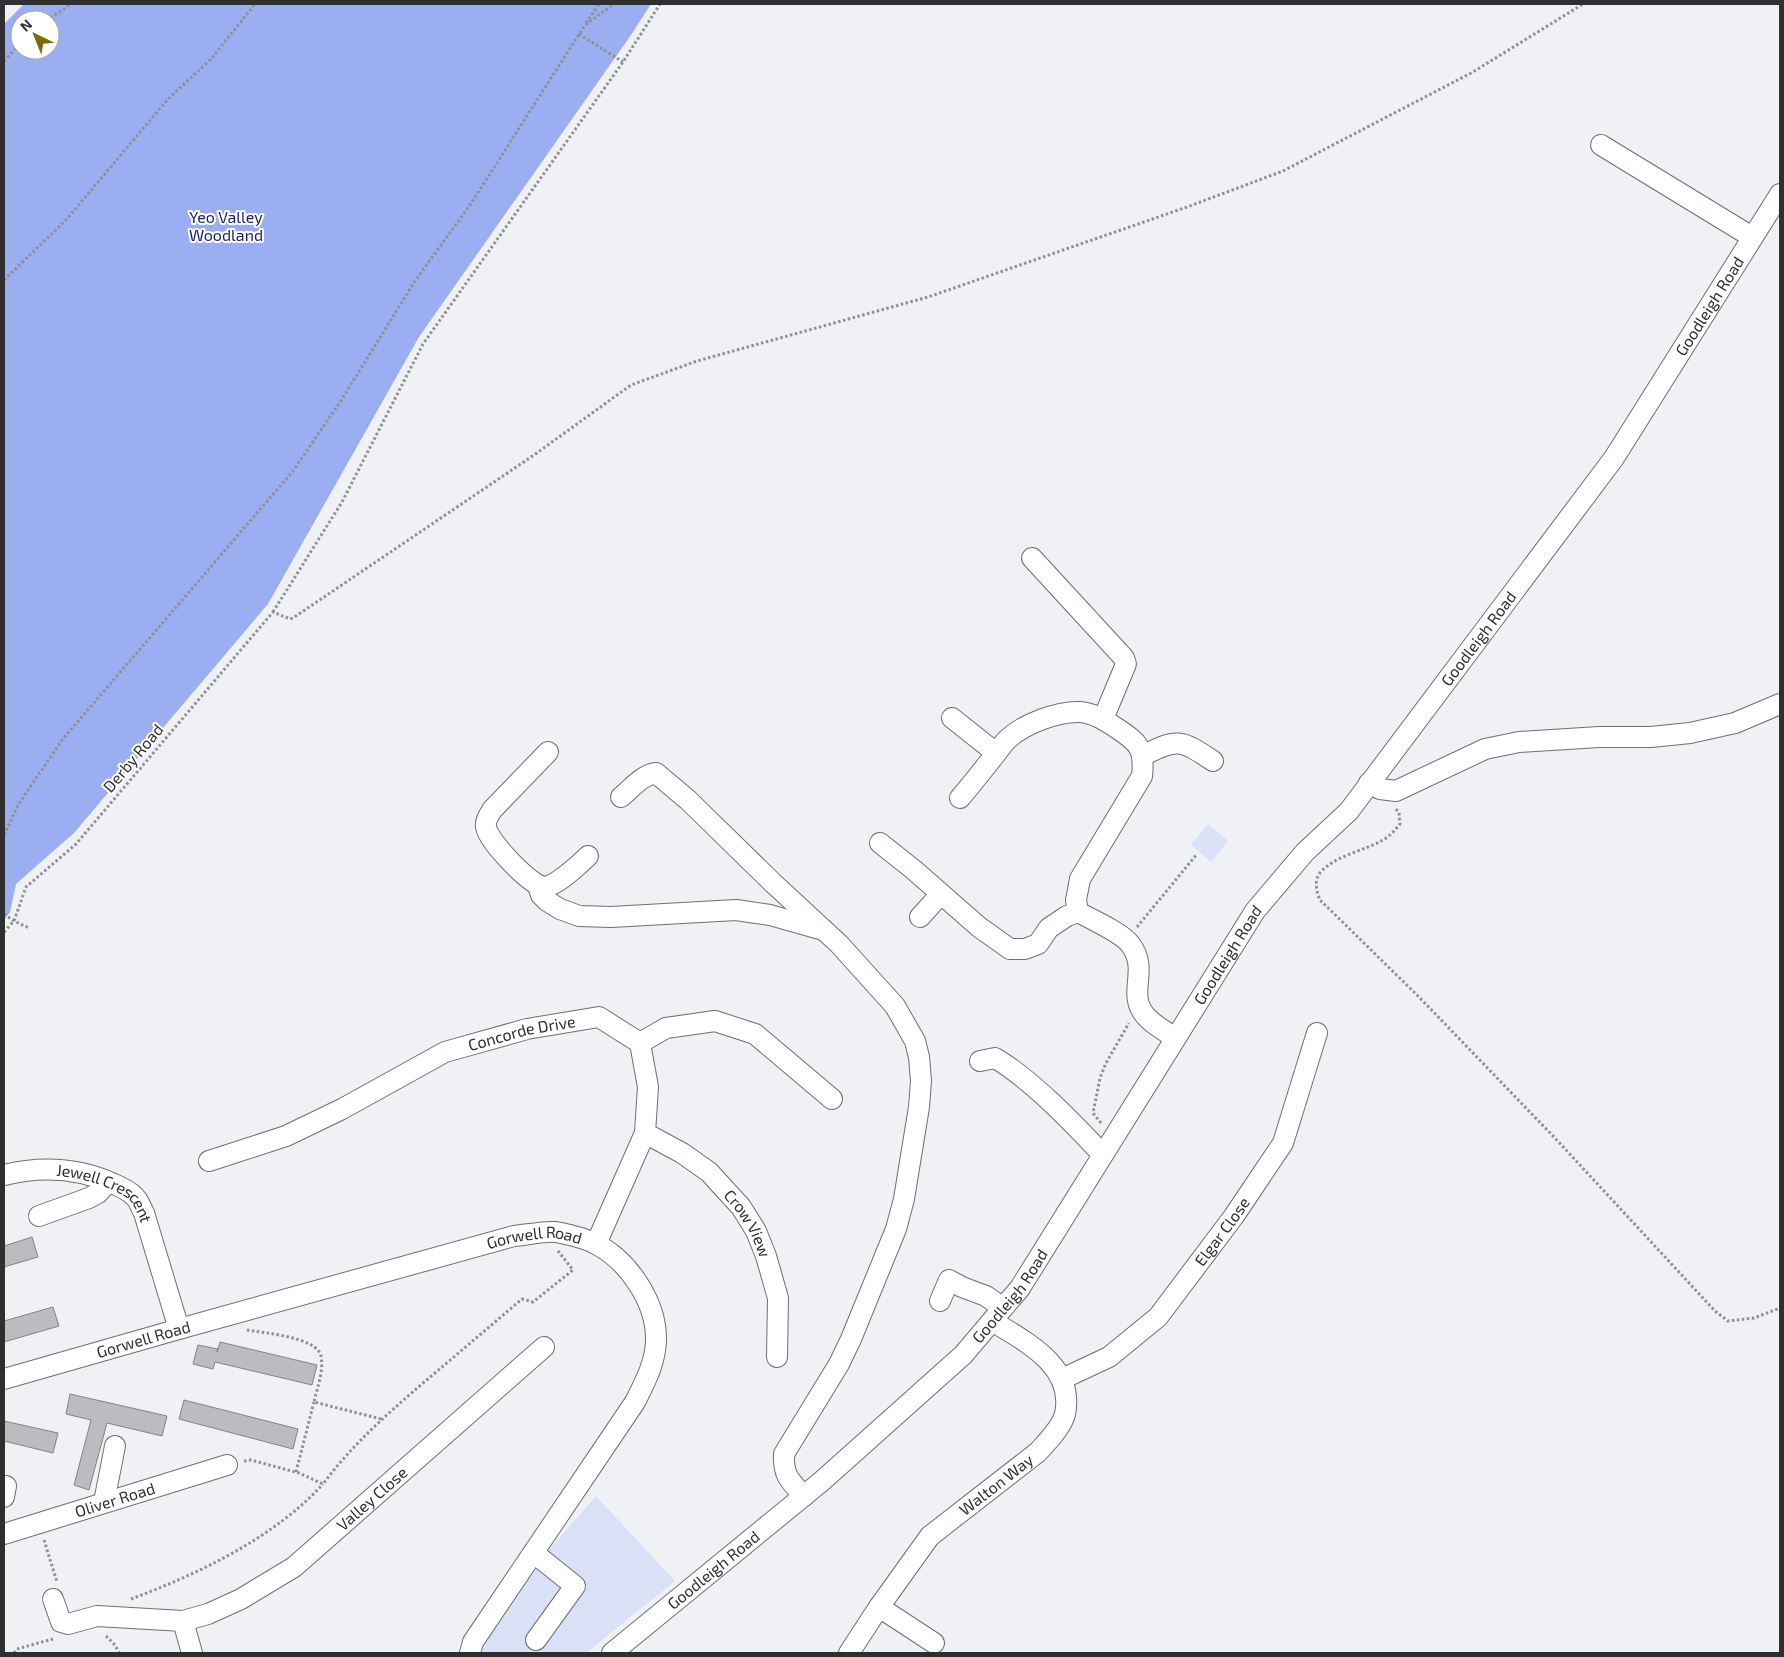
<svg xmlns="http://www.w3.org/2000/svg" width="1784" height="1657" viewBox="0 0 1784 1657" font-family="'Exo 2',sans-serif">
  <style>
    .green { fill: #dae1f7 }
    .forest { fill: #9aaef1; fill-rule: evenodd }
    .building { fill: #bbbcbf; stroke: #828386 }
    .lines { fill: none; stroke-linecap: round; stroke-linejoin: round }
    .minor-casing { stroke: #6e6f72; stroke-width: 22 }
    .path { stroke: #8f9092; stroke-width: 3; stroke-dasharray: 2.5 2.5; stroke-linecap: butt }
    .minor { stroke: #fff; stroke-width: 20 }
    .labels { text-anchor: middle; stroke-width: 4; stroke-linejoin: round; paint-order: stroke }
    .park-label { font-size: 16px; fill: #181e6a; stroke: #fff }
    .street-label { font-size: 16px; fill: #2f2f30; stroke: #fff }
  </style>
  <rect width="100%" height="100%" fill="#f0f1f5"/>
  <!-- green -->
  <g class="green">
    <path d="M 1208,824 L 1228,841 L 1211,862 L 1191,845 Z"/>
    <path d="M 596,1496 L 675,1581 L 586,1653 L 481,1653 L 496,1624 L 532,1569 Z"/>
  </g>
  <!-- forest -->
  <path class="forest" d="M 24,4 L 651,4 L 631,35 L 419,337 L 268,604 L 74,833 L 16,884 L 10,912 L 4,920 L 4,24 ZM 20,20 L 50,20 L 50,50 L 20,50 Z"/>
  <!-- building -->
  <g class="building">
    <path d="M 32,1237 L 38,1257 L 4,1267 L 4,1246 Z"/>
    <path d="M 53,1307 L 59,1326 L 4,1342 L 4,1321 Z"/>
    <path d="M 220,1342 L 317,1365 L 312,1385 L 215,1362 L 213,1369 L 193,1364 L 198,1345 L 218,1349 L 217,1352 Z"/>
    <path d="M 70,1394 L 167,1416 L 162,1436 L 107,1423 L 89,1490 L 74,1485 L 91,1420 L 66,1414 Z"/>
    <path d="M 184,1400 L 298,1429 L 293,1449 L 179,1419 Z"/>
    <path d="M 4,1421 L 58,1433 L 53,1453 L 4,1441 Z"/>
  </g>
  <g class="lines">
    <defs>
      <g id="minor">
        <path d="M 1601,145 L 1752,237"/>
        <path d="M 1032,558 L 1124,658 L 1126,664 L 1103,719"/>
        <path d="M 952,718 L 996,753"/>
        <path d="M 548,752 L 492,810 C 489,815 485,821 486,827 C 488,841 531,886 544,887 C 555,887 580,864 588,856"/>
        <path d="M 1142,756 C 1178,738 1180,739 1213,761"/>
        <path d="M 1369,783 L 1380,789 L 1396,791 L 1485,749 L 1519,742 L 1599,737 L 1651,737 L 1690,733 L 1735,723 L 1780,704"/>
        <path d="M 621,797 C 632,788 642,775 656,773 L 688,800 L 773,883 L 839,944 L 895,1006 L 915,1041 L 919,1057 L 921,1081 L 919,1107 L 904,1199 L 896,1229 L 851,1339 L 839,1364 L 784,1454 C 783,1476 790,1481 804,1496"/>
        <path d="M 960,798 C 972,784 983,770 994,756 C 999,750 1003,743 1009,738 C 1024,724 1058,711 1080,712 C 1094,713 1106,721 1118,729 C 1139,743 1145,749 1142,776 L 1080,879 L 1076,900 L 1078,912 C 1091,919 1122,933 1130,944 C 1149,968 1129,990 1142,1011 C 1149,1023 1164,1030 1175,1038"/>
        <path d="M 880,843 L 914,870 L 979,927 L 1010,949 L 1025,949 L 1038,944 L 1049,928 L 1067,916 L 1078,912"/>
        <path d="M 538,885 L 541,895 L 547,901 L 560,909 L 579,916 L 611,917 L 736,910 L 770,915 L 823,930"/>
        <path d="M 920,917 L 941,894"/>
        <path d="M 640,1043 L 666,1028 L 715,1021 L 755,1034 L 832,1099"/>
        <path d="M 980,1061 L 995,1058 C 1032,1080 1073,1123 1102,1154"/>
        <path id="s1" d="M 645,1133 L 682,1153 L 709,1172 L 741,1207 L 756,1231 L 766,1256 L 778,1298 L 777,1357"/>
        <path id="s2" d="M 209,1161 L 286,1136 L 342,1109 L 445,1052 L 527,1029 L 599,1017 L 640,1043 L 648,1087 L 645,1133 L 596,1244"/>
        <path id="s3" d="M 4,1175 C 41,1166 79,1168 114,1184 C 121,1187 129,1191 134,1196 C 139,1200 141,1208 144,1213 L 179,1329"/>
        <path d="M 39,1216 L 89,1198 L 98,1193 L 108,1182"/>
        <path d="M 940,1301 L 949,1280 L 962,1287 L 986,1296 L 1003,1308"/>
        <path id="s4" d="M 4,1379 L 179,1329 L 514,1236 C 526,1235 544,1231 556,1232 C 566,1234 587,1239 596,1244 C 629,1261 657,1303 656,1341 C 655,1364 645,1382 635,1402 L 473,1642 L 470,1653"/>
        <path id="s5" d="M 1062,1379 L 1109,1357 L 1158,1317 L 1234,1216 L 1283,1143 L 1317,1033"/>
        <path d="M 4,1497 L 6,1486"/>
        <path d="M 104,1502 L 115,1446"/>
        <path id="s6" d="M 4,1534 L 227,1465"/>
        <path d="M 534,1553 L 575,1586 L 536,1640"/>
        <path d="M 53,1599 L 61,1622 L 68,1624 L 97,1616 L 183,1621"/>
        <path d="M 879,1607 L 934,1643"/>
        <path id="s7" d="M 192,1653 L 183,1621 L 208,1614 L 241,1599 L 294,1567 L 544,1347"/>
        <path id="s8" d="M 612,1653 L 822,1481 L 963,1355 L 1020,1288 L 1255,911 L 1305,852 L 1349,811 L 1614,458 L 1780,194"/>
        <path id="s9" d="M 849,1653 L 879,1607 L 930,1536 L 1038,1452 C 1047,1442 1062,1427 1065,1414 C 1075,1366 1026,1342 992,1321"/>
      </g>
    </defs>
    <!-- minor casing -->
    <use href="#minor" class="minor-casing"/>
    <!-- path -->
    <g class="path">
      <path d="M 46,20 L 63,10 L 70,4"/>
      <path d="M 586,23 L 599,4"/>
      <path d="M 579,34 L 623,62"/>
      <path d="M 4,61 L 20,44"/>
      <path d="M 4,280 L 66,220 L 168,99 L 211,59 L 255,4"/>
      <path d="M 273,612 L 342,502 L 423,344 L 623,62 L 660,4"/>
      <path d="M 1396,809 L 1399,813 L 1400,824 C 1395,830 1390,836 1383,840 C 1364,851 1333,856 1319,874 C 1314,882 1317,893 1320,900 L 1419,997 L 1554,1137 L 1715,1311 L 1728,1321 L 1754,1318 L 1780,1308"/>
      <path d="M 4,835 L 18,805 L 62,740 L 293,471 L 342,399 L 415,281 L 470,205 L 585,25 L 614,4"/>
      <path d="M 4,914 L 14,921 L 29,928"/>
      <path d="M 1137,927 L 1197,854"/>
      <path d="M 4,932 L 14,921 L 26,887 L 76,844 L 273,612 L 290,619 L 293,618 L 534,455 L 631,385 L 697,361 L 928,297 L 1187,207 L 1283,171 L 1473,72 L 1583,4"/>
      <path d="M 1101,1123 L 1093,1113 L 1100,1078 L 1106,1063 L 1129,1023"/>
      <path d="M 247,1330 C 264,1333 317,1337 321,1356 C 324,1371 317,1388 314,1402 L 381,1419"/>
      <path d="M 244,1461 L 251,1460 L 299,1473 L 323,1484 C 352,1445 386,1415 422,1384 C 455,1356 488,1328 522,1299 L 533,1302 L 573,1270 L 558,1251"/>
      <path d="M 296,1472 L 314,1402"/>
      <path d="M 44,1540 L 57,1582"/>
      <path d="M 131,1599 C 198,1574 274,1538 323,1484"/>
      <path d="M 106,1636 L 115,1645 L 119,1653"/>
      <path d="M 14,1653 L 17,1649 L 53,1639"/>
    </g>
    <!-- minor -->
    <use href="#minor" class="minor"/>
  </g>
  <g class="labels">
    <!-- park labels -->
    <g class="park-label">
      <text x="226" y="223">Yeo Valley<tspan x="226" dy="18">Woodland</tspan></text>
    </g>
    <!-- street labels -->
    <g class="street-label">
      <text dy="6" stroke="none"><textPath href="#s8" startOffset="1751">Goodleigh Road</textPath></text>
      <text dy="6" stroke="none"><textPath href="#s8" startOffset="1346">Goodleigh Road</textPath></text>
      <text transform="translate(133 758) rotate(-50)" y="6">Derby Road</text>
      <text dy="6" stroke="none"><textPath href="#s8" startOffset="941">Goodleigh Road</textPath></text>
      <text dy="6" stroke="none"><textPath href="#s2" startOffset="340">Concorde Drive</textPath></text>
      <text dy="6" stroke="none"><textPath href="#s3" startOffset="109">Jewell Crescent</textPath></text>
      <text dy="6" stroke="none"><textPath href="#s1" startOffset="140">Crow View</textPath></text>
      <text dy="6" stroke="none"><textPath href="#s5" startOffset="222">Elgar Close</textPath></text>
      <text dy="6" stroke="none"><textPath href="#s4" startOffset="550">Gorwell Road</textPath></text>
      <text dy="6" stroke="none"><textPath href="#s8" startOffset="536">Goodleigh Road</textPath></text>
      <text dy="6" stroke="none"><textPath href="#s4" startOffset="145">Gorwell Road</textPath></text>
      <text dy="6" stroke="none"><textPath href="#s9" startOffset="226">Walton Way</textPath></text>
      <text dy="6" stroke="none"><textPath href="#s7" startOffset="261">Valley Close</textPath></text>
      <text dy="6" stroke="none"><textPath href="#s6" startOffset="116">Oliver Road</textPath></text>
      <text dy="6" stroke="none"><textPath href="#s8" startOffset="131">Goodleigh Road</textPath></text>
    </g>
  </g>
  <!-- border -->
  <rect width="1784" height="1657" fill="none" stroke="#2f2f30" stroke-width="10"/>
  <!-- north arrow -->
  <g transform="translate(35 35) rotate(317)"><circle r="24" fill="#ffffff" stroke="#acacac"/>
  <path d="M0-4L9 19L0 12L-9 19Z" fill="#7d6c05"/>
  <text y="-8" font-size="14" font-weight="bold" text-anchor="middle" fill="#2f2f30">N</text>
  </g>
</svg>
